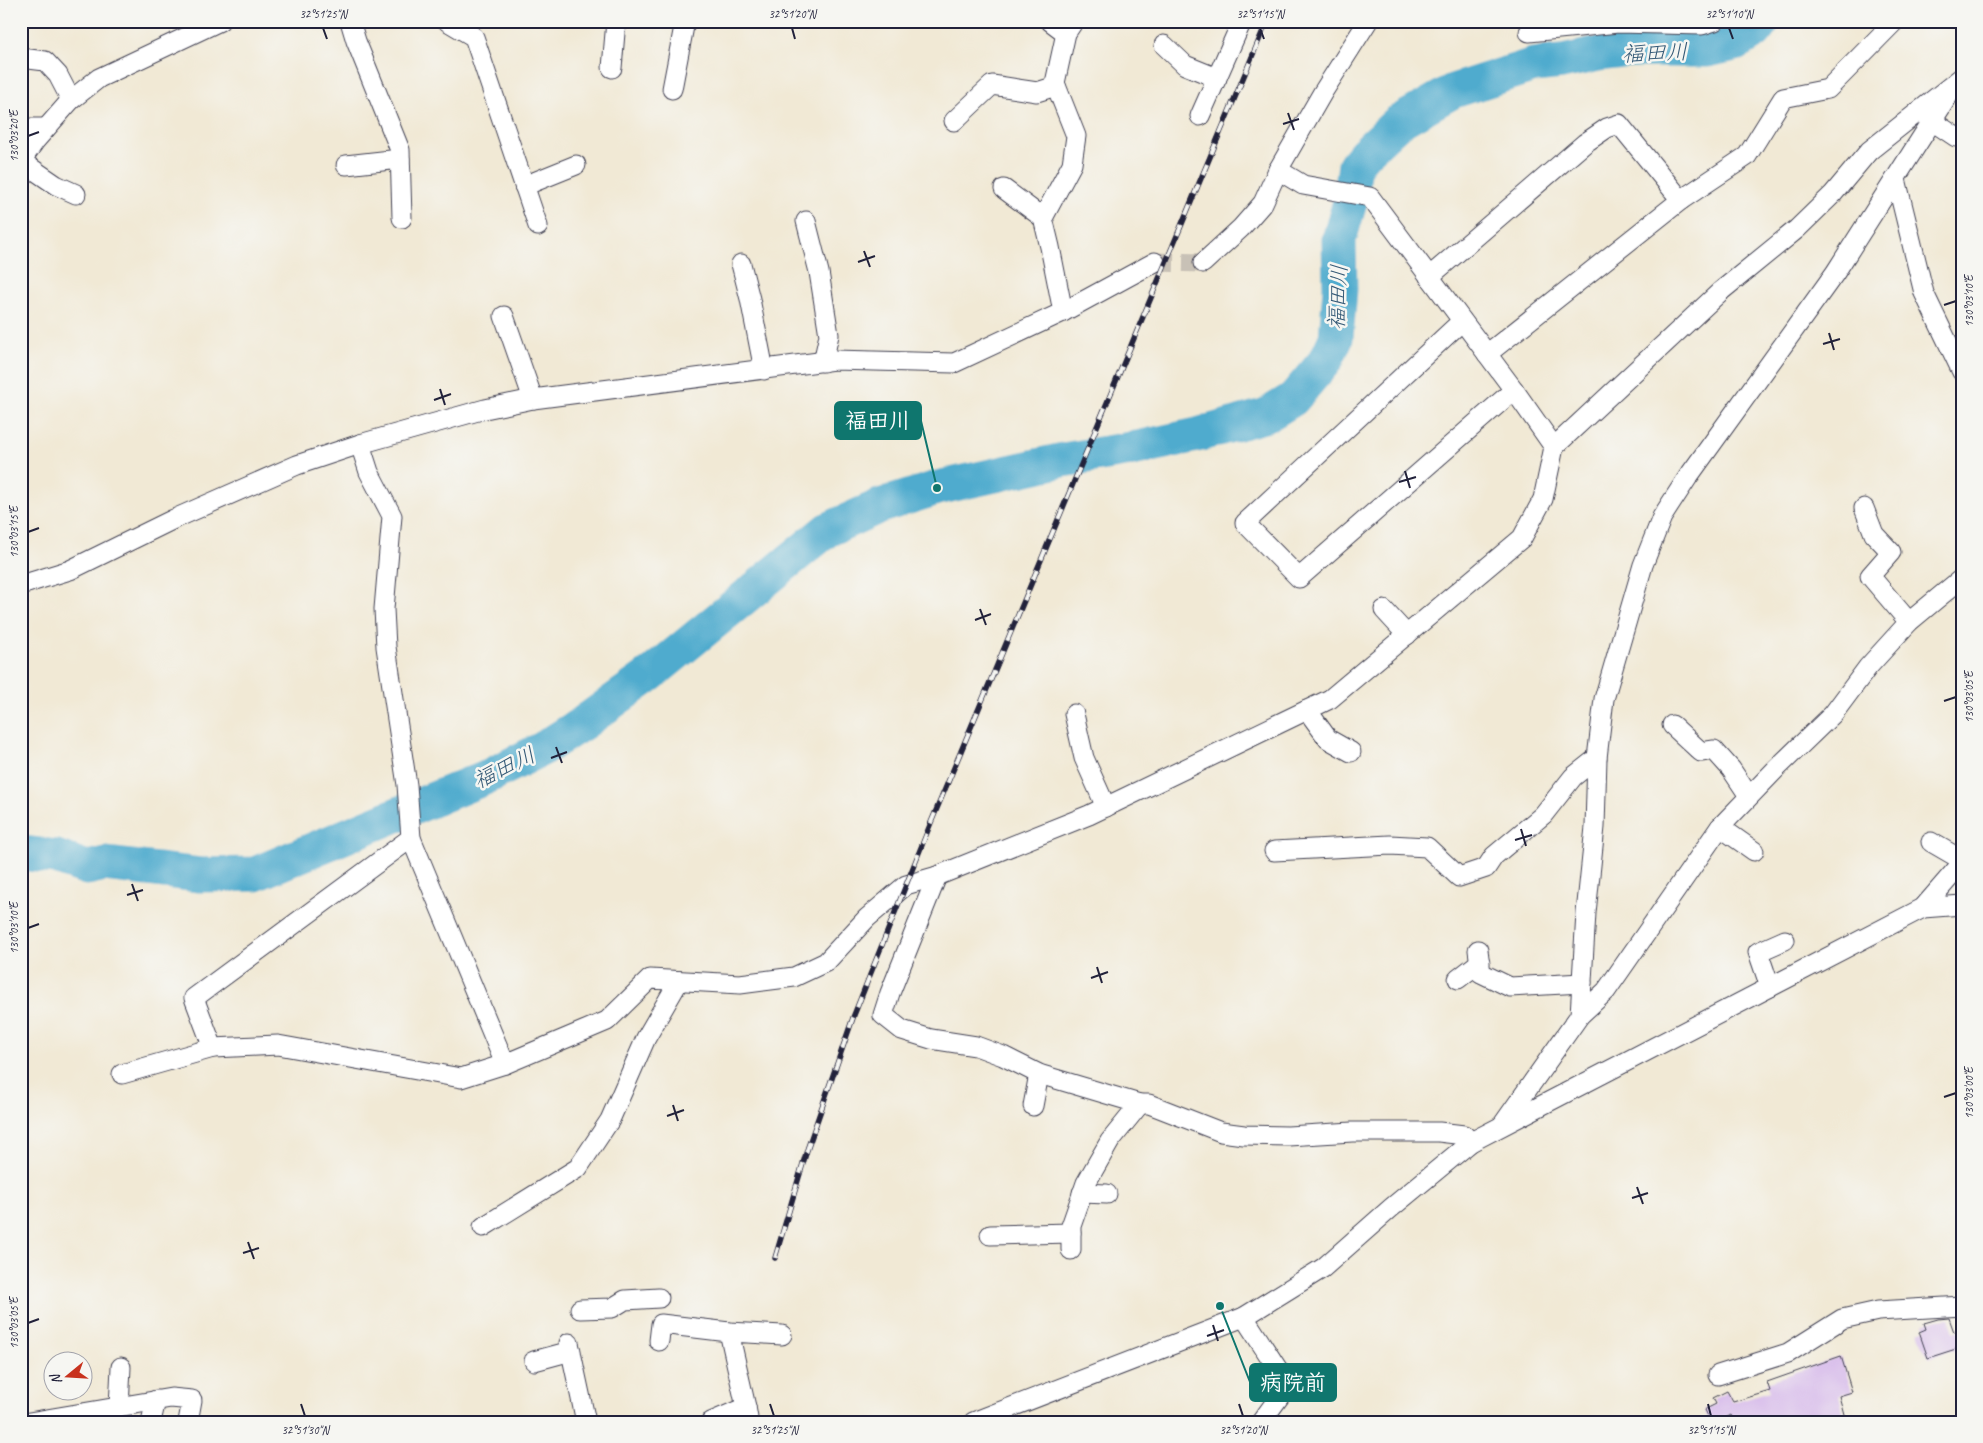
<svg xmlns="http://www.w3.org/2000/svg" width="1983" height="1443" viewBox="0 0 1983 1443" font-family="Caveat,'Klee One',sans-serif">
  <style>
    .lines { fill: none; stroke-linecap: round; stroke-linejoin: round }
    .river { stroke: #50abce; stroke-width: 35 }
    .building { fill: #d4b5ea }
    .street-tunnel { stroke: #c8c1b6; stroke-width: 19; stroke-dasharray: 19 9; stroke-linecap: butt }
    .street-casing { stroke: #414052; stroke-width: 21 }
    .street { stroke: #fff; stroke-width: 19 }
    .rail-casing { stroke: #22223b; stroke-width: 5.5 }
    .rail { stroke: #f6f6f2; stroke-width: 4; stroke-dasharray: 11; stroke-linecap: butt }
    .ticks { fill: none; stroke: #22223b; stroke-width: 2 }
    .labels { text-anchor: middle; stroke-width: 5; stroke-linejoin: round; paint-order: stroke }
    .water-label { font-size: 22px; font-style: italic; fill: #345976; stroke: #f6f6f2 }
    .leader { fill: none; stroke: #0f766e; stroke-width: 2 }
    .callout-dot { fill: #0f766e; stroke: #f6f6f2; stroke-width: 2 }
    .callout { fill: #0f766e; stroke: #0f766e; stroke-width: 2 }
    .callout-label { font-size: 22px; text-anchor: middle; font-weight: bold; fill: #fff }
    .neatline { fill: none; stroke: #22223b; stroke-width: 2 }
    .ticks-label { font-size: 12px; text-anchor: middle; fill: #22223b }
  </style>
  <rect width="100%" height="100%" fill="#f6f6f2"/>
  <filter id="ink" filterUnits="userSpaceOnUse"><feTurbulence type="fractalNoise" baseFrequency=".02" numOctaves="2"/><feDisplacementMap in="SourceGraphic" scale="10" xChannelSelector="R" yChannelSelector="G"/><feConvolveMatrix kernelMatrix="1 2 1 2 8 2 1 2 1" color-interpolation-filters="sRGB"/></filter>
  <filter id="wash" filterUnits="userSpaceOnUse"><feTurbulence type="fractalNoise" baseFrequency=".0096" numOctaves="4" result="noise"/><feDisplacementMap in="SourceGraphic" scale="20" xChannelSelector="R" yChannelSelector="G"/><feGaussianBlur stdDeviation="1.12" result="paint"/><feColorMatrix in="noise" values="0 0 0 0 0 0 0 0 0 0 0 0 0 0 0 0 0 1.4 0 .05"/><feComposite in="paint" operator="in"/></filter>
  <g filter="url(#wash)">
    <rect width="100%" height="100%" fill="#f1e9d5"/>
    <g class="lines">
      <!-- river -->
      <path class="river" d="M 21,853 L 56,857 L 87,868 L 105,864 L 200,875 L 255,874 L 489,776 L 544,748 L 583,723 L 651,674 L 827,530 L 880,506 L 937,488 L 1063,460 L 1137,448 L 1197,435 L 1267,415 L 1293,399 L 1326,360 L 1336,338 L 1340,289 L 1339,240 L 1350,202 L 1355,165 L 1365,153 L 1397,123 L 1453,91 L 1534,65 L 1562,62 L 1599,54 L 1632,50 L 1708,50 L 1735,44 L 1756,31 L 1763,21"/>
    </g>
    <g id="blocks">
      <!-- building -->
      <g class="building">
        <path d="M 1949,1318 L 1954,1332 L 1962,1330 L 1962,1347 L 1928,1358 L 1919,1332 L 1926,1329 L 1924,1323 L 1938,1319 Z"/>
        <path d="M 1841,1356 L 1852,1392 L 1839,1396 L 1845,1418 L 1842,1419 L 1843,1422 L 1735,1422 L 1731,1415 L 1718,1422 L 1710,1422 L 1704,1410 L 1716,1404 L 1713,1398 L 1727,1391 L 1733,1402 L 1770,1391 L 1767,1382 Z"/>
      </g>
    </g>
  </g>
  <g filter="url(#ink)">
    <use href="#blocks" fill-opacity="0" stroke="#414052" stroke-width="1"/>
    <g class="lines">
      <!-- street-tunnel -->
      <path class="street-tunnel" d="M 1155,262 L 1203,263"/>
      <defs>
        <g id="street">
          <path d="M 350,21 L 356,41 L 400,150 L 402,218"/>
          <path d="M 447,21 L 474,37 L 538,226"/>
          <path d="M 1050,21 L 1066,33"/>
          <path d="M 1529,32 L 1618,23 L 1702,25 L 1715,21"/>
          <path d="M 1164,45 L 1185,65 L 1217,78"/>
          <path d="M 21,58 L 45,61 L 58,75 L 71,100"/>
          <path d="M 612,68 L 616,21"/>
          <path d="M 672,89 L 685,21"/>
          <path d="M 1200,116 L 1242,21"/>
          <path d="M 954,121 L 992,85 L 1037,92 L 1056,86"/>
          <path d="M 1932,121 L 1956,137 L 1962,136"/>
          <path d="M 21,128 L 46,128"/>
          <path d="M 21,161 L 35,141 L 71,100 L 99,78 L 220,21"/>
          <path d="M 21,161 L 56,185 L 76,194"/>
          <path d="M 346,165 L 400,159"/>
          <path d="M 1278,170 L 1303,185 L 1370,197 L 1514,390 L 1554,447"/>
          <path d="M 1896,179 L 1924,293 L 1962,372"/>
          <path d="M 524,186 L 576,165"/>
          <path d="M 1004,189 L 1043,218"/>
          <path d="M 1681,200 L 1747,156 L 1783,98 L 1828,89 L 1895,21"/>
          <path d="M 806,221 L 819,272 L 829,335 L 823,362"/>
          <path d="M 1203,263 L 1241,228 L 1263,203 L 1278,170 L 1323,92 L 1368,21"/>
          <path d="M 741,264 L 750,299 L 764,370"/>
          <path d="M 1429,277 L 1585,143 L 1607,128 L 1619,124 L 1681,200 L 1487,354"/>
          <path d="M 1063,312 L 1050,247 L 1043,218 L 1072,164 L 1076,136 L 1055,83 L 1066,33 L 1074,21"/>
          <path d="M 504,316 L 533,399"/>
          <path d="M 1462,321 L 1245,523 L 1299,578 L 1514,390"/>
          <path d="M 360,444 L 369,472 L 392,516 L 384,609 L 386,647 L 407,785 L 411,838 L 505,1064"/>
          <path d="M 1864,508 L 1874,534 L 1891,552 L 1870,576 L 1909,622"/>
          <path d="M 21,585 L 70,570 L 174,519 L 297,465 L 360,444 L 485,409 L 533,399 L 834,360 L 954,363 L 1063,312 L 1155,262"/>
          <path d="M 1384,610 L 1407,635"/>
          <path d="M 1307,710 L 1328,739 L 1351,752"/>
          <path d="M 1074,714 L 1084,758 L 1106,807"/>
          <path d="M 1672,725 L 1701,752 L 1714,750 L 1731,769 L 1749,796"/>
          <path d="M 1720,827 L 1754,851"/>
          <path d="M 1931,842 L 1962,860"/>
          <path d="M 1274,851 L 1390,845 L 1427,847 L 1459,877 L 1486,868 L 1494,856 L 1543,815 L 1573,777 L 1597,758"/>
          <path d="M 937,876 L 890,993 L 883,1015 L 902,1030 L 931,1039 L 976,1046 L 1003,1056 L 1039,1074 L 1140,1104 L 1149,1104 L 1221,1132 L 1244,1135 L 1288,1136 L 1352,1132 L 1439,1132 L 1464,1135 L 1471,1142"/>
          <path d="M 1923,908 L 1962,905"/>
          <path d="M 1478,950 L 1481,973 L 1510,987 L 1582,983"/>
          <path d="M 1458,979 L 1480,962"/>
          <path d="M 1770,987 L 1758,952 L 1785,940"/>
          <path d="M 1580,1015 L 1586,913 L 1595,827 L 1597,758 L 1604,699 L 1643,565 L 1662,517 L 1688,477 L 1835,273 L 1950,93"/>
          <path d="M 213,1048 L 194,998 L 411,838"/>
          <path d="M 122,1074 L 213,1048 L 278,1045 L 461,1078 L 505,1064 L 607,1021 L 650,979 L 740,984 L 794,977 L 826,962 L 867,918 L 906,885 L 937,876 L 1089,815 L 1330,699 L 1522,538 L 1543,499 L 1554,447 L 1721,291 L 1797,229 L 1833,194 L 1869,151 L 1962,77"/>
          <path d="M 1033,1106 L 1039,1074"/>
          <path d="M 1503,1124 L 1580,1015 L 1606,991 L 1720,827 L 1776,769 L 1833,714 L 1868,667 L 1909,622 L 1962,578"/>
          <path d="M 1082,1193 L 1107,1194"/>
          <path d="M 483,1227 L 578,1168 L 610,1120 L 646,1038 L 679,981"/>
          <path d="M 990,1235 L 1071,1233"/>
          <path d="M 1071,1250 L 1071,1226 L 1086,1183 L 1110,1141 L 1140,1104"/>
          <path d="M 580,1309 L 612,1308 L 625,1300 L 659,1298"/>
          <path d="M 1244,1317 L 1288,1385 L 1261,1422"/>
          <path d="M 659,1341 L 661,1324 L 729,1332"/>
          <path d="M 569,1343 L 586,1422"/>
          <path d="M 534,1361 L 571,1351"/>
          <path d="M 1718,1375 L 1788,1353 L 1842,1319 L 1878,1311 L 1962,1306"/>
          <path d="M 119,1407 L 121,1367"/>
          <path d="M 746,1407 L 729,1332 L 782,1335"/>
          <path d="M 29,1422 L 171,1398 L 192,1400 L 188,1422"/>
          <path d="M 151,1422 L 156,1400"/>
          <path d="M 711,1422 L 746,1407 L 748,1418"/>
          <path d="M 973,1422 L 1244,1317 L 1323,1268 L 1391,1208 L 1471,1142 L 1923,908 L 1962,863"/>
        </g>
      </defs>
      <!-- street casing -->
      <use href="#street" class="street-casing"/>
      <!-- street -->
      <use href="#street" class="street"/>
      <defs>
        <path id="rail" d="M 775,1258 L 807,1150 L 854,1015 L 930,825 L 1267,21"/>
      </defs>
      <!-- rail casing -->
      <use href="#rail" class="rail-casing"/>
      <!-- rail -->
      <use href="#rail" class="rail"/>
    </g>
  </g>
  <!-- ticks -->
  <path class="ticks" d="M 323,28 L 327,39M 792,28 L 795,39M 1260,28 L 1264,39M 1729,28 L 1733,39M 1288,113 L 1294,130M 1283,124 L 1299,119M 28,136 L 39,132M 864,251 L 870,267M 858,262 L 875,256M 1944,305 L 1956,301M 1829,333 L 1834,350M 1823,344 L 1840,339M 440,389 L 445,405M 434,400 L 451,394M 1405,471 L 1410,488M 1399,482 L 1416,477M 28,532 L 39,528M 980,609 L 986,625M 975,620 L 991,614M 1944,701 L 1956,697M 556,747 L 562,763M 551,758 L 567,752M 1521,829 L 1526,846M 1515,840 L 1532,835M 132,884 L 138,901M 127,895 L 143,890M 28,928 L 39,924M 1097,967 L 1102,983M 1091,978 L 1108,972M 1944,1097 L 1956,1093M 673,1105 L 678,1121M 667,1116 L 684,1110M 1637,1187 L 1643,1204M 1632,1198 L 1648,1193M 248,1242 L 254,1259M 243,1253 L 259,1248M 28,1323 L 39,1319M 1213,1325 L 1218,1341M 1207,1336 L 1224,1330M 301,1404 L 305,1416M 770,1404 L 774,1416M 1239,1404 L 1243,1416M 1708,1404 L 1711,1416"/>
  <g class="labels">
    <!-- water labels -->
    <g class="water-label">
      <text transform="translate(1655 52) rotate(-2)" y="8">福田川</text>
      <text transform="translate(1337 297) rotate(-87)" y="8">福田川</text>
      <text transform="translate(504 767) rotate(-26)" y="8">福田川</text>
    </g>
  </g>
  <!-- callouts -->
  <path class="leader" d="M937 488L921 421M1220 1306L1250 1382"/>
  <g class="callout-dot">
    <circle cx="937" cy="488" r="5"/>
    <circle cx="1220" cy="1306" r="5"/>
  </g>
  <g class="callout">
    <rect x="835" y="402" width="86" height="37" rx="5"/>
    <rect x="1250" y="1364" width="86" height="37" rx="5"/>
  </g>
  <g class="callout-label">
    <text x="878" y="428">福田川</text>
    <text x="1293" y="1390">病院前</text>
  </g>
  <!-- margin -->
  <rect width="1983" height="1443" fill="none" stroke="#f6f6f2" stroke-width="55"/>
  <!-- north arrow -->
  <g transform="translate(68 1376) rotate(252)"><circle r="24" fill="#f6f6f2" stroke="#a1a1a9"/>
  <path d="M0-4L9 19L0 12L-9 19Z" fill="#c8321e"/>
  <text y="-8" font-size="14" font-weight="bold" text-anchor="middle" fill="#22223b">N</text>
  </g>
  <rect x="28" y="28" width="1928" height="1388" class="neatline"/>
  <g class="ticks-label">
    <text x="323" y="18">32°51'25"N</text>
    <text x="792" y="18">32°51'20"N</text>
    <text x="1260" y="18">32°51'15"N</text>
    <text x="1729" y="18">32°51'10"N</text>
    <text transform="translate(14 136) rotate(-90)" y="4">130°03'20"E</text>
    <text transform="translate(1969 301) rotate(-90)" y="4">130°03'10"E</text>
    <text transform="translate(14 532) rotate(-90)" y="4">130°03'15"E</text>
    <text transform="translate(1969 697) rotate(-90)" y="4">130°03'05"E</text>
    <text transform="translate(14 928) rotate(-90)" y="4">130°03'10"E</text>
    <text transform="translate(1969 1093) rotate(-90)" y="4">130°03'00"E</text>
    <text transform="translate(14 1323) rotate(-90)" y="4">130°03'05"E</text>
    <text x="305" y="1434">32°51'30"N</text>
    <text x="774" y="1434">32°51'25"N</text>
    <text x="1243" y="1434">32°51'20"N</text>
    <text x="1711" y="1434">32°51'15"N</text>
  </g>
</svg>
